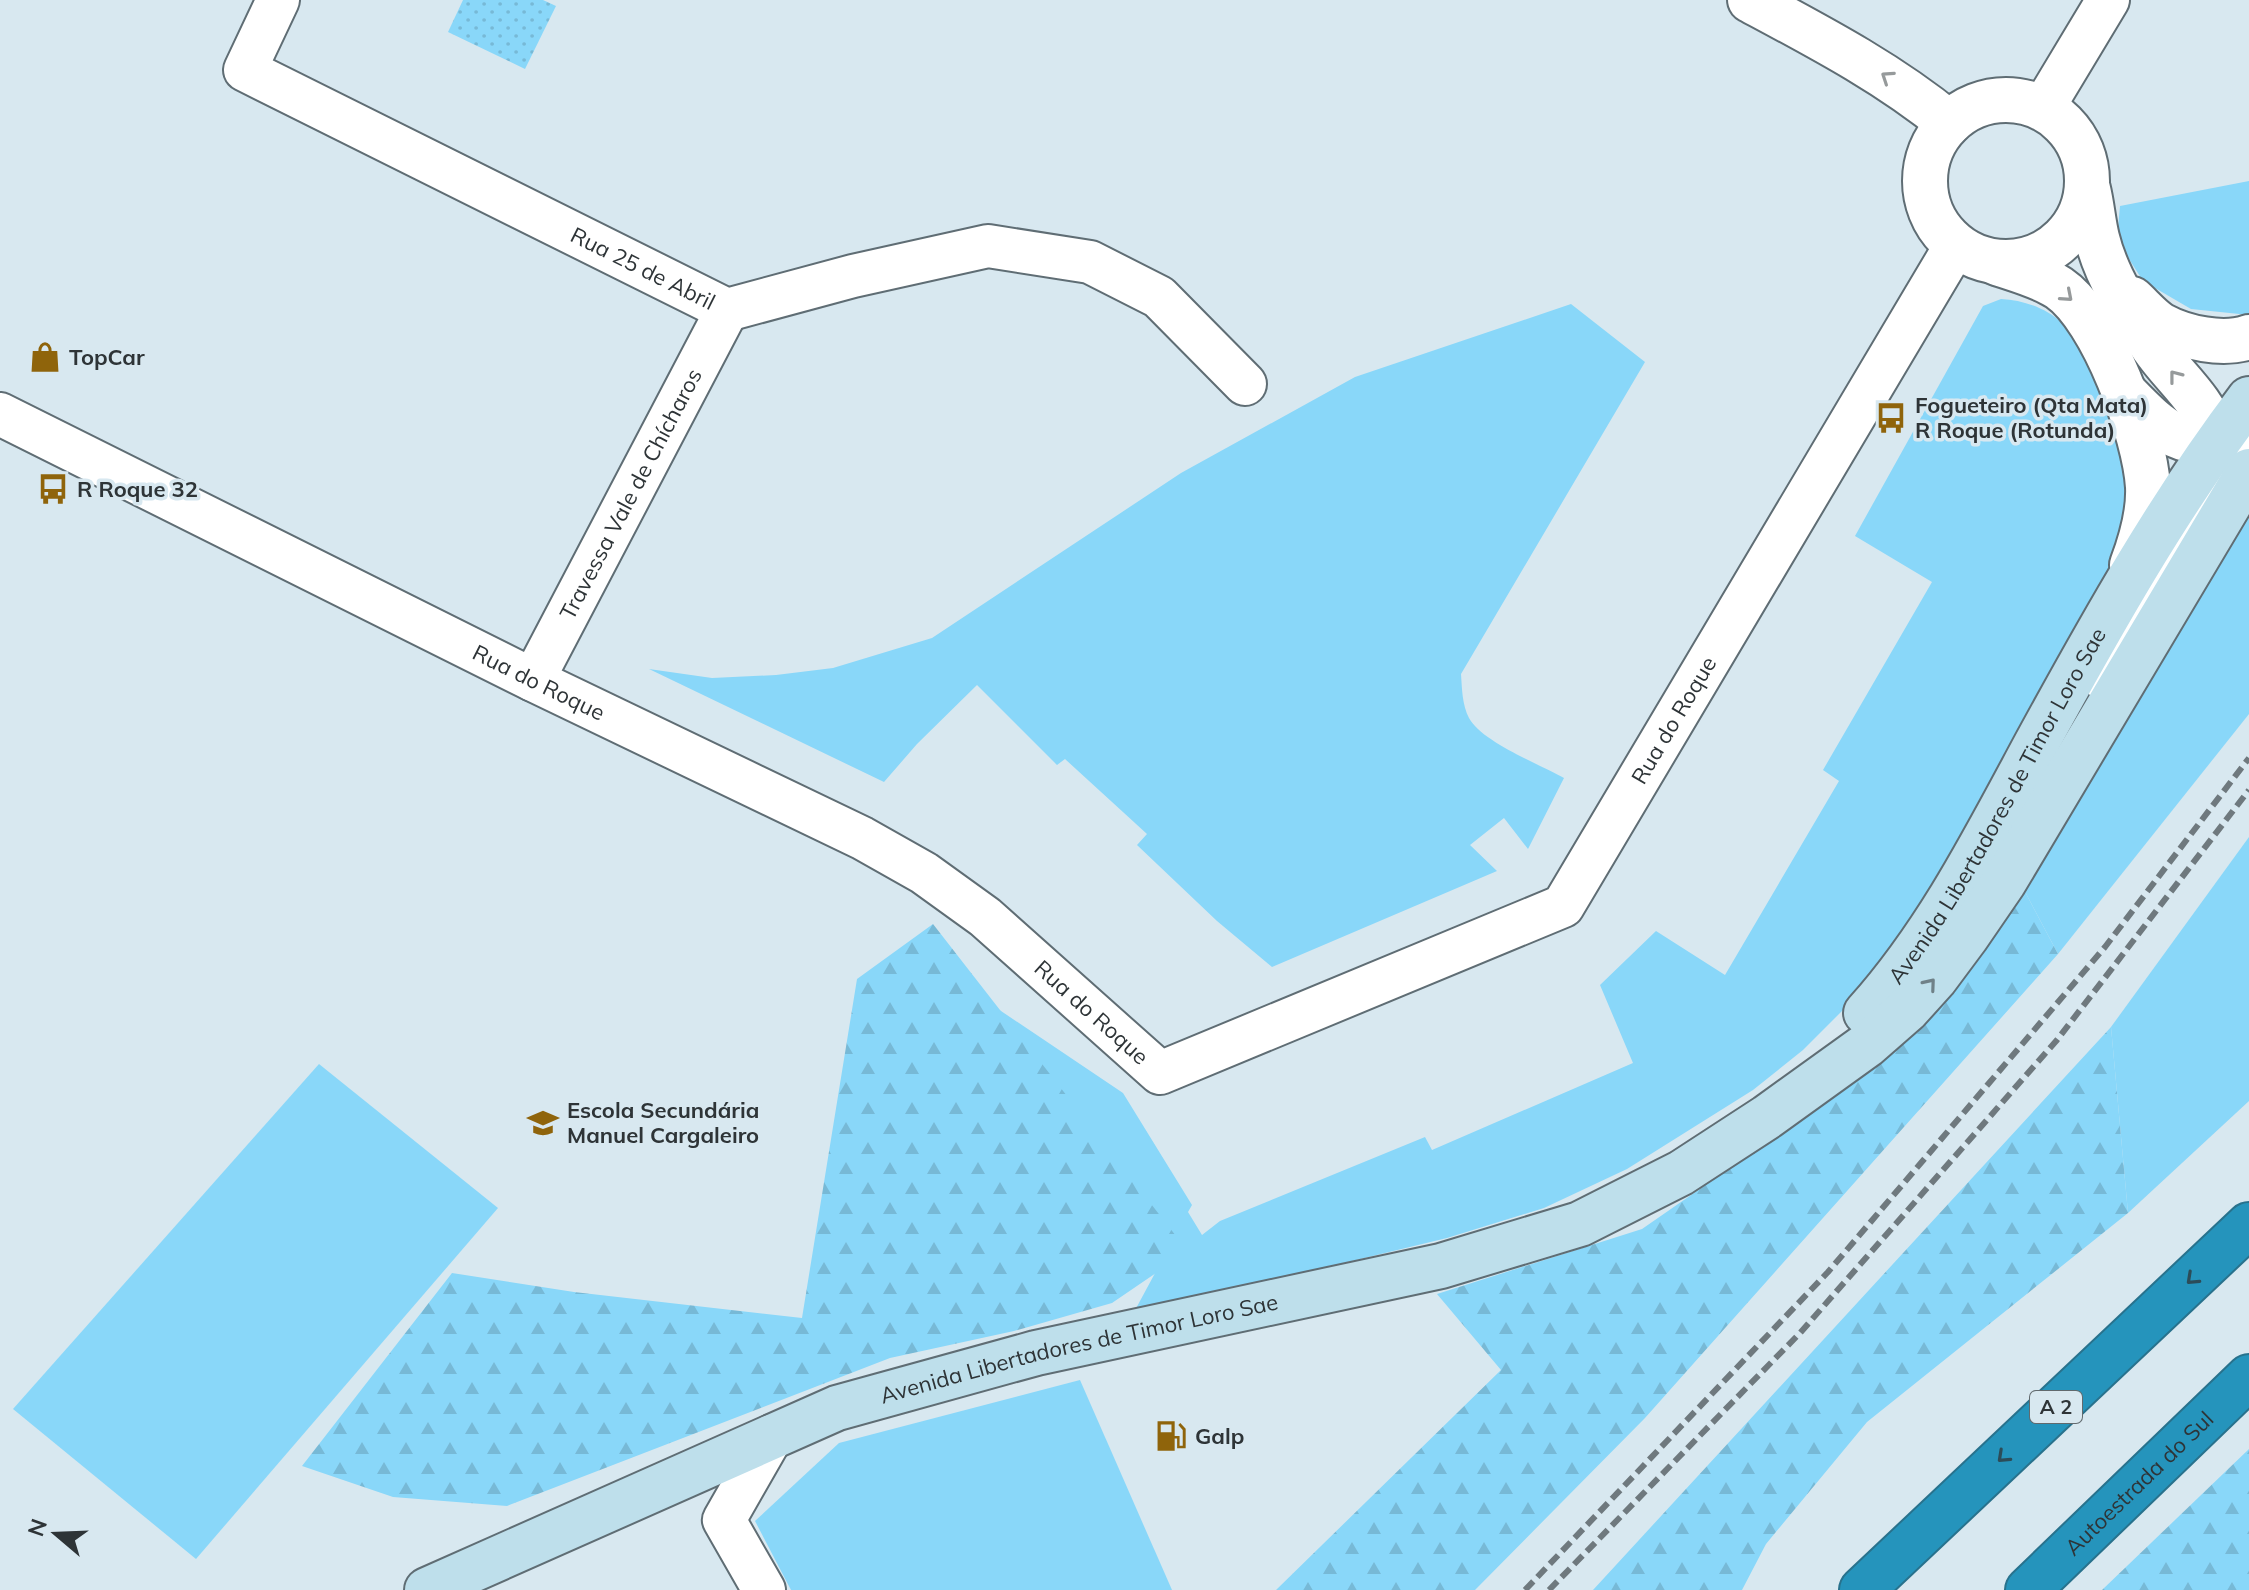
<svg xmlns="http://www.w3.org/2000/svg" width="2249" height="1590" viewBox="0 0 2249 1590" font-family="Mulish,sans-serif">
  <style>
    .grass { fill: #89d7f9 }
    .forest { fill: url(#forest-firs) }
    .park { fill: url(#park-dots) }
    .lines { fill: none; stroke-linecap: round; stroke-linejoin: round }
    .minor-casing { stroke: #5f6d74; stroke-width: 46 }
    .tertiary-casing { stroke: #5f6d74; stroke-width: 48 }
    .secondary-casing { stroke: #5f6d74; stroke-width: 48 }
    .motorway-casing { stroke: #28728d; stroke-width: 48 }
    .minor { stroke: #fff; stroke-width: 42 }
    .tertiary { stroke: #fff; stroke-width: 44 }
    .secondary { stroke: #bedfeb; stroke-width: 44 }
    .motorway { stroke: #2594bc; stroke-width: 44 }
    .rail { stroke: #6f797e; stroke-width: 6; stroke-dasharray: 12 6; stroke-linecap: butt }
    .oneway { stroke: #969a9b }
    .oneway2 { stroke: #6f8188 }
    .oneway3 { stroke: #2c4c58 }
    .labels { text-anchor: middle; stroke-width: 7; stroke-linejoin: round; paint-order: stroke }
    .shield { fill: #d8e8f0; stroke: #616a6e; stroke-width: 2 }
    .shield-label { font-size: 20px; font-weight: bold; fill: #2e3437 }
    .street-label { font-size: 22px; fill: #2e3437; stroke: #d8e8f0 }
    .poi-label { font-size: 22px; font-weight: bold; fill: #2e3437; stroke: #d8e8f0; text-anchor: start }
  </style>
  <defs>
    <pattern id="forest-firs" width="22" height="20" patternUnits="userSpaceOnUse" patternTransform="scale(2)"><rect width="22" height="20" fill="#89d7f9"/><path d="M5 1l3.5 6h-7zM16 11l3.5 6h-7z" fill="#77b9d6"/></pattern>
    <pattern id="park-dots" width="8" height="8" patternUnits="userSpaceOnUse" patternTransform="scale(2)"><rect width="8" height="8" fill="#89d7f9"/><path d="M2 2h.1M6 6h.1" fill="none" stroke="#77b9d6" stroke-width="1.8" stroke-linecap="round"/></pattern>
  </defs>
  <rect width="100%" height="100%" fill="#d8e8f0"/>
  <!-- grass -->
  <g class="grass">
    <path d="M 2249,181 L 2249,315 L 2191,309 L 2143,281 L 2117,240 L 2120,206 Z"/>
    <path d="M 2001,299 C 2023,300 2046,308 2062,323 C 2101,361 2133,464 2128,517 C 2127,532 2119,549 2114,564 L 1934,885 L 1855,998 L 1803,1050 L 1753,1090 L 1627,1169 L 1544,1208 L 1447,1238 L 1133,1314 L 1175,1236 L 998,1009 L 1123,1093 L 1192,1205 L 1188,1212 L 1202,1235 L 1220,1221 L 1425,1137 L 1432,1150 L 1633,1063 L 1600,985 L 1656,931 L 1725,975 L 1839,781 L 1823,770 L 1932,582 L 1855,536 L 1983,306 Z"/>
    <path d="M 1571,304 L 1645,362 L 1461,674 C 1462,688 1462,705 1469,718 C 1482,742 1539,764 1564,778 L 1528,849 L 1504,818 L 1470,845 L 1497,871 L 1272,967 L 1217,921 L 1137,845 L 1147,834 L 1065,759 L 1057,765 L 977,685 L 917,744 L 884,782 L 649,669 L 712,678 L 776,675 L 833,668 L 932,638 L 1181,473 L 1355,377 Z"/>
    <path d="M 2249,515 L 2249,714 L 2058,954 L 2022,886 Z"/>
    <path d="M 2249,837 L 2249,1101 L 2128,1213 L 2111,1027 Z"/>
    <path d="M 319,1064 L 498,1208 L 196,1559 L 13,1409 Z"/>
    <path d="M 1080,1380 L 1172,1590 L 791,1590 L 755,1521 L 839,1443 Z"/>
  </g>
  <!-- forest -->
  <g class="forest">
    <path d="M 2022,886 L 2058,954 L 1645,1418 L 1475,1590 L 1276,1590 L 1501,1370 L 1437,1294 L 1642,1229 L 1772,1139 Z"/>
    <path d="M 933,924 L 1176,1236 L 1156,1273 L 1112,1303 L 1014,1331 L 890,1358 L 507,1506 L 393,1497 L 302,1466 L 452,1273 L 574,1292 L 802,1318 L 857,979 Z"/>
    <path d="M 2111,1027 L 2128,1213 L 1867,1422 L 1766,1544 L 1742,1590 L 1593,1590 Z"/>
    <path d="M 2249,1449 L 2249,1590 L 2102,1590 Z"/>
  </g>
  <!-- park -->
  <path class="park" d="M 463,0 L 543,0 L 556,6 L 525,69 L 448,32 Z"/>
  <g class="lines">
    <defs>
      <g id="minor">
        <path id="s1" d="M 278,0 L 245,70 L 727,310 L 853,276 L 988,246 L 1090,262 L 1159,297 L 1245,384"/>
        <path d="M 2043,108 L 2108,0"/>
        <path id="s2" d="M 0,414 L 533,680 L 862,838 L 924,873 L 985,917 L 1160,1073 L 1563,906 L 1956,245"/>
        <path id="s3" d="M 533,680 L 727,310"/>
        <path d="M 764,1590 L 724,1520 L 772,1436"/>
      </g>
      <g id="tertiary">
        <path d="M 1750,0 C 1819,37 1888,73 1949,123"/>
        <circle cx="2006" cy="181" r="81"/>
        <path d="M 2088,189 C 2092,205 2093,222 2097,238 C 2106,276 2131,315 2153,347 C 2172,375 2204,400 2214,433 C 2220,456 2213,477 2204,498 L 2104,678"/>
        <path d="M 1997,263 C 2017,270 2041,276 2059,288 C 2103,318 2145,435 2148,487 C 2149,513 2141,541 2132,565"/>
        <path d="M 2132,299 C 2141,307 2151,319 2161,325 C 2185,338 2223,346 2249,337"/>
        <path d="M 2124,392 C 2163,432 2182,452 2241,436"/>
      </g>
      <g id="secondary">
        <path id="s4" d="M 1866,1013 C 1937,934 1985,839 2035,746 C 2100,627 2167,507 2249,399"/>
        <path id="s5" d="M 427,1590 L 837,1408 L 1036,1353 L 1441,1266 L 1580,1224 L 1681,1173 L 1767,1117 L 1867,1045 L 1907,1010 L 1935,979 L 1967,936 L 2004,882 L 2249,471"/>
      </g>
      <g id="motorway">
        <path d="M 1862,1590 L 2249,1225"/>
        <path id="s6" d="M 2028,1590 L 2249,1377"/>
      </g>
    </defs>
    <!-- minor casing -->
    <use href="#minor" class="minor-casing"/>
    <!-- tertiary casing -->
    <use href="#tertiary" class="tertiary-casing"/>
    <!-- secondary casing -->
    <use href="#secondary" class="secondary-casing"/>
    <!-- motorway casing -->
    <use href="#motorway" class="motorway-casing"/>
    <!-- minor -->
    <use href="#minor" class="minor"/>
    <!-- tertiary -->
    <use href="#tertiary" class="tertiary"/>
    <!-- secondary -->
    <use href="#secondary" class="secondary"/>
    <!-- motorway -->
    <use href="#motorway" class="motorway"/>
    <!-- rail -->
    <g class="rail">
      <path d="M 1525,1590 L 1828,1272 L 2105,947 L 2249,758"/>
      <path d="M 1549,1590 L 1800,1333 L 2057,1040 L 2249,790"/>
    </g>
  </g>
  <!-- one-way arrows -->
  <defs><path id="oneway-chevron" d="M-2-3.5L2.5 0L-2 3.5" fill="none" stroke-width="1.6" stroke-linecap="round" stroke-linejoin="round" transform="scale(2)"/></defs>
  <g class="oneway">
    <use href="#oneway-chevron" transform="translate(1887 77) rotate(-146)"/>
    <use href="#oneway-chevron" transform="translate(2067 296) rotate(41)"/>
    <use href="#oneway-chevron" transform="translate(2175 376) rotate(-128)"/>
  </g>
  <use class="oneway2" href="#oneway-chevron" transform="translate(1930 984) rotate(-50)"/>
  <g class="oneway3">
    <use href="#oneway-chevron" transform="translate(2192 1279) rotate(137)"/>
    <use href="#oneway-chevron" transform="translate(2003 1457) rotate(137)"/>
  </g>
  <!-- icons -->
  <defs>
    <symbol id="shop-bare" viewBox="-9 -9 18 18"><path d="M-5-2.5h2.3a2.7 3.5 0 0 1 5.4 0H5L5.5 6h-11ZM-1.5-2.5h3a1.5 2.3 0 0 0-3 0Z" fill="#8f640b" stroke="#d8e8f0" stroke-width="2.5" paint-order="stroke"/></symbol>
    <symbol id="bus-bare" viewBox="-9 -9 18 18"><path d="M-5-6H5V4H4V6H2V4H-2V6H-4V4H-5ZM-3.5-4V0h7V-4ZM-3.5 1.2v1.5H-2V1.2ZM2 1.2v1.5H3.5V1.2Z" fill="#8f640b" stroke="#d8e8f0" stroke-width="2.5" paint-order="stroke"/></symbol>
    <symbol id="school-bare" viewBox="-9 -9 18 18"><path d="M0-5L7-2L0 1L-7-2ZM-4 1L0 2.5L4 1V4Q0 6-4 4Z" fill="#8f640b" stroke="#d8e8f0" stroke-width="2.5" paint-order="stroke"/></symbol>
    <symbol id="fuel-bare" viewBox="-9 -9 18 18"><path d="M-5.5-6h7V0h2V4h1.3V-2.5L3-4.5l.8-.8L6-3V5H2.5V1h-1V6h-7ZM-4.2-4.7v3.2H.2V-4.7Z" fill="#8f640b" stroke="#d8e8f0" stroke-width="2.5" paint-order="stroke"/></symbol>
  </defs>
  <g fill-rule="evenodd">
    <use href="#shop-bare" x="23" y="335" width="44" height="44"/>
    <use href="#bus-bare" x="1869" y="396" width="44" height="44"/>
    <use href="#bus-bare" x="31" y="467" width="44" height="44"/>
    <use href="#school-bare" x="521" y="1101" width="44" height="44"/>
    <use href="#fuel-bare" x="1149" y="1414" width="44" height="44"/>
  </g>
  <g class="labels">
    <!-- shield labels -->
    <rect class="shield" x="2030" y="1391" width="52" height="32" rx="6"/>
    <g class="shield-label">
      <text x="2056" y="1414">A 2</text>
    </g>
    <!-- street labels -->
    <g class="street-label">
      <text dy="8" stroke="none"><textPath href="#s1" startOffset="522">Rua 25 de Abril</textPath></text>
      <text dy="8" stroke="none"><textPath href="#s3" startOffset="210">Travessa Vale de Chícharos</textPath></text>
      <text dy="8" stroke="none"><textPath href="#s2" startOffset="602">Rua do Roque</textPath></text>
      <text dy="8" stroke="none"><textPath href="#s2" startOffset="1994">Rua do Roque</textPath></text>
      <text dy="8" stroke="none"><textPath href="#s4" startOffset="246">Avenida Libertadores de Timor Loro Sae</textPath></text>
      <text dy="8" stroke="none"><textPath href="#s2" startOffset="1250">Rua do Roque</textPath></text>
      <text dy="8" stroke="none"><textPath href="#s5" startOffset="698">Avenida Libertadores de Timor Loro Sae</textPath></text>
      <text dy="8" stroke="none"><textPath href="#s6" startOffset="154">Autoestrada do Sul</textPath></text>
    </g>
    <!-- poi labels -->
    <g class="poi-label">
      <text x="69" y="365">TopCar</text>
      <text x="1915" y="413">Fogueteiro (Qta Mata)<tspan x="1915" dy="25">R Roque (Rotunda)</tspan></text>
      <text x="77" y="497">R Roque 32</text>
      <text x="567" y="1118">Escola Secundária<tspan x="567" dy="25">Manuel Cargaleiro</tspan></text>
      <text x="1195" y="1444">Galp</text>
    </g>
  </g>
  <!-- north arrow -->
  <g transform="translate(56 1534) rotate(289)" stroke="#d8e8f0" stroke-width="6" paint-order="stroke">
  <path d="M0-6L14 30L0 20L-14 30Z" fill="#2e3437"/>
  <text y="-12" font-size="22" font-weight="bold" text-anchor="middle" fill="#2e3437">N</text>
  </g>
</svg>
